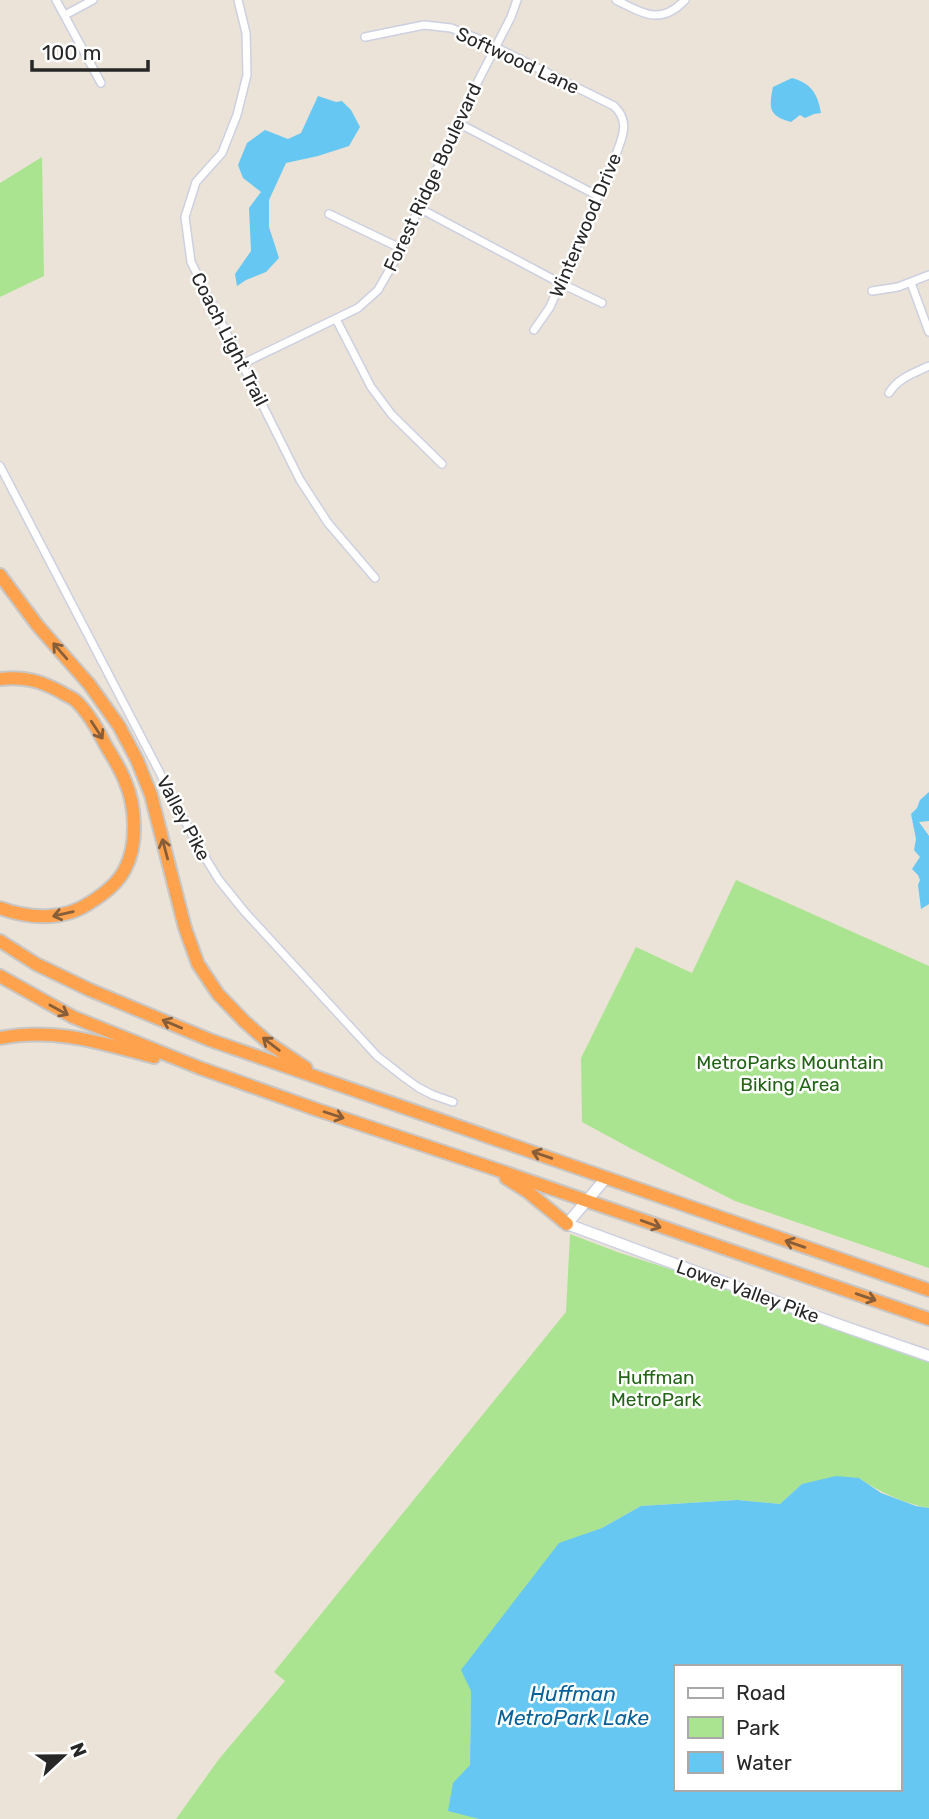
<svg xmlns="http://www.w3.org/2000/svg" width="929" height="1819" viewBox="0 0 929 1819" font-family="Rubik,sans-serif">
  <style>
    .green { fill: #aae491 }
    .water { fill: #65c7f2; fill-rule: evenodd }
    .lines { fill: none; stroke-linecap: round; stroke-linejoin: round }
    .street-casing { stroke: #cdd0e1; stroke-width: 10 }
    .secondary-casing { stroke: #cdd0e1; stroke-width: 13 }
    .highway-casing { stroke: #c7c7c7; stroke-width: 16 }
    .street { stroke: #fff; stroke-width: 7 }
    .secondary { stroke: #fff; stroke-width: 10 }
    .highway { stroke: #ffa24e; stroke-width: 12 }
    .oneway { stroke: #885e39 }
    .labels { text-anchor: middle; stroke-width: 5; stroke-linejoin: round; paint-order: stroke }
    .street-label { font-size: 19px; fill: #272727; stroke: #fff }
    .park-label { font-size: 19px; fill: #236416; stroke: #fff }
    .water-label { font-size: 21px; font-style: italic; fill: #086299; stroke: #fff }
  </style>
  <rect width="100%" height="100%" fill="#ebe3d7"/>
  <!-- green -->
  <g class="green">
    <path d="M 42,157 L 44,276 L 0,297 L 0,183 Z"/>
    <path d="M 736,880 L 929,966 L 929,1268 L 735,1201 L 630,1148 L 582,1122 L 581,1058 L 636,947 L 692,973 Z"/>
    <path d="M 570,1234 L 620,1253 L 929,1352 L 929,1508 C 903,1503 881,1493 859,1478 L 802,1484 L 780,1504 L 737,1500 L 641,1506 L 602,1528 L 559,1544 L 471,1691 L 470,1765 L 453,1784 L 449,1810 L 479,1819 L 176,1819 L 219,1759 L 285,1681 L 274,1672 L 566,1312 Z"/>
  </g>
  <!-- water -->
  <g class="water">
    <path d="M 792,78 C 811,83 818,94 821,113 L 814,114 L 805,118 L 800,115 L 791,122 C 768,116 769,107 773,87 Z"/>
    <path d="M 318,96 L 336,102 L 342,101 L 351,110 L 360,127 L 349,146 L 318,156 L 286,163 L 269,200 L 269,227 L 279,258 L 266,272 L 246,280 L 237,286 L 235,274 L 251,251 L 249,208 L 261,192 L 243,178 L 238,165 L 247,143 L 265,130 L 288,139 L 301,133 Z"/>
    <path d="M 929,792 L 929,821 L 919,822 L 929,836 L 929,904 L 921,909 L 918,885 L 920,880 L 918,875 L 912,869 L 920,857 L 914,850 L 916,839 L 911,814 L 917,808 L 920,800 Z"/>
    <path d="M 836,1476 L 859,1478 L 881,1493 L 916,1506 L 929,1508 L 929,1819 L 479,1819 L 448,1811 L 453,1783 L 470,1765 L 471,1691 L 461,1670 L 559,1543 L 602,1528 L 641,1506 L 737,1500 L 780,1504 L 802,1484 ZM 675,1667 L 899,1667 L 899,1789 L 675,1789 Z"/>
  </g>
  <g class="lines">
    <defs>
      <g id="street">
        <path d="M 56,0 L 101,83"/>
        <path d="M 238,0 L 246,33 L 247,75 L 237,115 L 222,153 L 196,182 L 185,217 L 191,262 L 300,480 L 328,523 L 375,578"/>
        <path d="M 616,0 C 643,13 660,26 685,0"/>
        <path d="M 65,15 L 93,0"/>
        <path d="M 365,37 L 424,25 L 451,28 L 481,40 L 614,106 C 631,122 622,138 615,157 L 550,307 L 534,330"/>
        <path d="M 458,123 L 598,196"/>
        <path d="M 419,208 L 560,283 L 602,303"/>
        <path d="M 329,214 L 400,248"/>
        <path d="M 911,283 L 929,332"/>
        <path d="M 872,291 L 898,287 L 929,275"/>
        <path d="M 336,319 L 371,387 L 392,415 L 442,464"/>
        <path d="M 242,364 L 358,308 L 378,290 L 394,262 L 474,89 L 511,17 L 517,0"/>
        <path d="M 889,393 C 898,378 914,373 929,366"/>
        <path d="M 0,466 L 198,846 L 219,880 L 244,911 L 377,1056 L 405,1078 L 419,1088 L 433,1095 L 453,1102"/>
      </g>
      <path id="secondary" d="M 606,1178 L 567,1224 L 837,1324 L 929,1356"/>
      <g id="highway">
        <path d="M 0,575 L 38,626 L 89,684 L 119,726 L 137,760 L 151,795 L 185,928 L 198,964 L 218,994 L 244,1021 L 270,1044 L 306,1068"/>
        <path d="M 0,679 C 23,676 41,681 61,692 C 65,695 71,697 75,700 C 86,710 98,730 105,744 C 112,756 120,768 125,781 C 136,806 138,845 125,869 C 118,883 104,894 91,902 C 64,921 30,919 0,908"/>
        <path d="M 0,941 L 36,964 L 90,990 L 210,1040 L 929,1290"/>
        <path d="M 0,976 L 73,1017 L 200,1068 L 315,1109 L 492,1168 L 929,1319"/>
        <path d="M 0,1038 C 55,1027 101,1043 154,1057"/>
        <path d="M 506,1178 L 528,1192 L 567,1224"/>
      </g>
    </defs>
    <!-- street casing -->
    <use href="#street" class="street-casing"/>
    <!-- secondary casing -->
    <use href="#secondary" class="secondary-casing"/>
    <!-- highway casing -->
    <use href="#highway" class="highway-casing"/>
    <!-- street -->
    <use href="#street" class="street"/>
    <!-- secondary -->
    <use href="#secondary" class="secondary"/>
    <!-- highway -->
    <use href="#highway" class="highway"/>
  </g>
  <!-- one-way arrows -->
  <defs><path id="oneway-shaft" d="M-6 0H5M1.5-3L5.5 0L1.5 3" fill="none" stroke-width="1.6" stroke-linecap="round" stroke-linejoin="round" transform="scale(1.75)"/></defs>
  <g class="oneway">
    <use href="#oneway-shaft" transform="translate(60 651) rotate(-131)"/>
    <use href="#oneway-shaft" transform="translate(97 730) rotate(57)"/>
    <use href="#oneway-shaft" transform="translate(165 849) rotate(-105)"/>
    <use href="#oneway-shaft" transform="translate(63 914) rotate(167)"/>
    <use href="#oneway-shaft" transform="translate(59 1010) rotate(29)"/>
    <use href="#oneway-shaft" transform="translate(172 1024) rotate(-157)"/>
    <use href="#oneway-shaft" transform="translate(271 1044) rotate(-142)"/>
    <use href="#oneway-shaft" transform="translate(334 1115) rotate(18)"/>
    <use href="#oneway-shaft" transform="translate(542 1155) rotate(-161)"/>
    <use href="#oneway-shaft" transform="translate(651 1224) rotate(20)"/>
    <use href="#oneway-shaft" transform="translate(795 1244) rotate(-161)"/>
    <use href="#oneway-shaft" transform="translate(866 1297) rotate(19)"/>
  </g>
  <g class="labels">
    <!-- street labels -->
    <g class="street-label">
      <text transform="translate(518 60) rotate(25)" y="7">Softwood Lane</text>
      <text transform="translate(432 177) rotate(-65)" y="7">Forest Ridge Boulevard</text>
      <text transform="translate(585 225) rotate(-67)" y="7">Winterwood Drive</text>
      <text transform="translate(230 339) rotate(63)" y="7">Coach Light Trail</text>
      <text transform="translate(184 818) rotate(62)" y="7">Valley Pike</text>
      <text transform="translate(748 1291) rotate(20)" y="7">Lower Valley Pike</text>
    </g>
    <!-- park labels -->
    <g class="park-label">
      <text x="790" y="1069">MetroParks Mountain<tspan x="790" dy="22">Biking Area</tspan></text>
      <text x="656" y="1384">Huffman<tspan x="656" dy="22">MetroPark</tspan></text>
    </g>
    <!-- water labels -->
    <g class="water-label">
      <text x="573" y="1701">Huffman<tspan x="573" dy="24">MetroPark Lake</tspan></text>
    </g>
  </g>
  <!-- legend -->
  <rect x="674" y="1665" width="228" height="126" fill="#ffffff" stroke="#a9a9a9" stroke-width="2"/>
  <rect x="688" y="1688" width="35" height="10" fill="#ffffff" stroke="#a9a9a9" stroke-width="2"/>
  <text x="736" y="1700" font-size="21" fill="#272727">Road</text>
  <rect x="688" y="1717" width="35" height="21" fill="#aae491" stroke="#a9a9a9" stroke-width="2"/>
  <text x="736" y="1735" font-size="21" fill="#272727">Park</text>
  <rect x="688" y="1752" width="35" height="21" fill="#65c7f2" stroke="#a9a9a9" stroke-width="2"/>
  <text x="736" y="1770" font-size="21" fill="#272727">Water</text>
  <!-- north arrow -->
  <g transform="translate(63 1756) rotate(68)" stroke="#ffffff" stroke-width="5" paint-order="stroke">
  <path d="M0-5L12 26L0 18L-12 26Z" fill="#272727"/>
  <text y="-10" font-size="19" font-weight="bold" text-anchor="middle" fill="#272727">N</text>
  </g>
  <!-- scale -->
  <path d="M32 60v10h116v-10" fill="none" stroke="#272727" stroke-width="3.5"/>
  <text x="42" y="60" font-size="21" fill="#272727" stroke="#ffffff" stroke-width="5" paint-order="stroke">100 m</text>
</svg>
